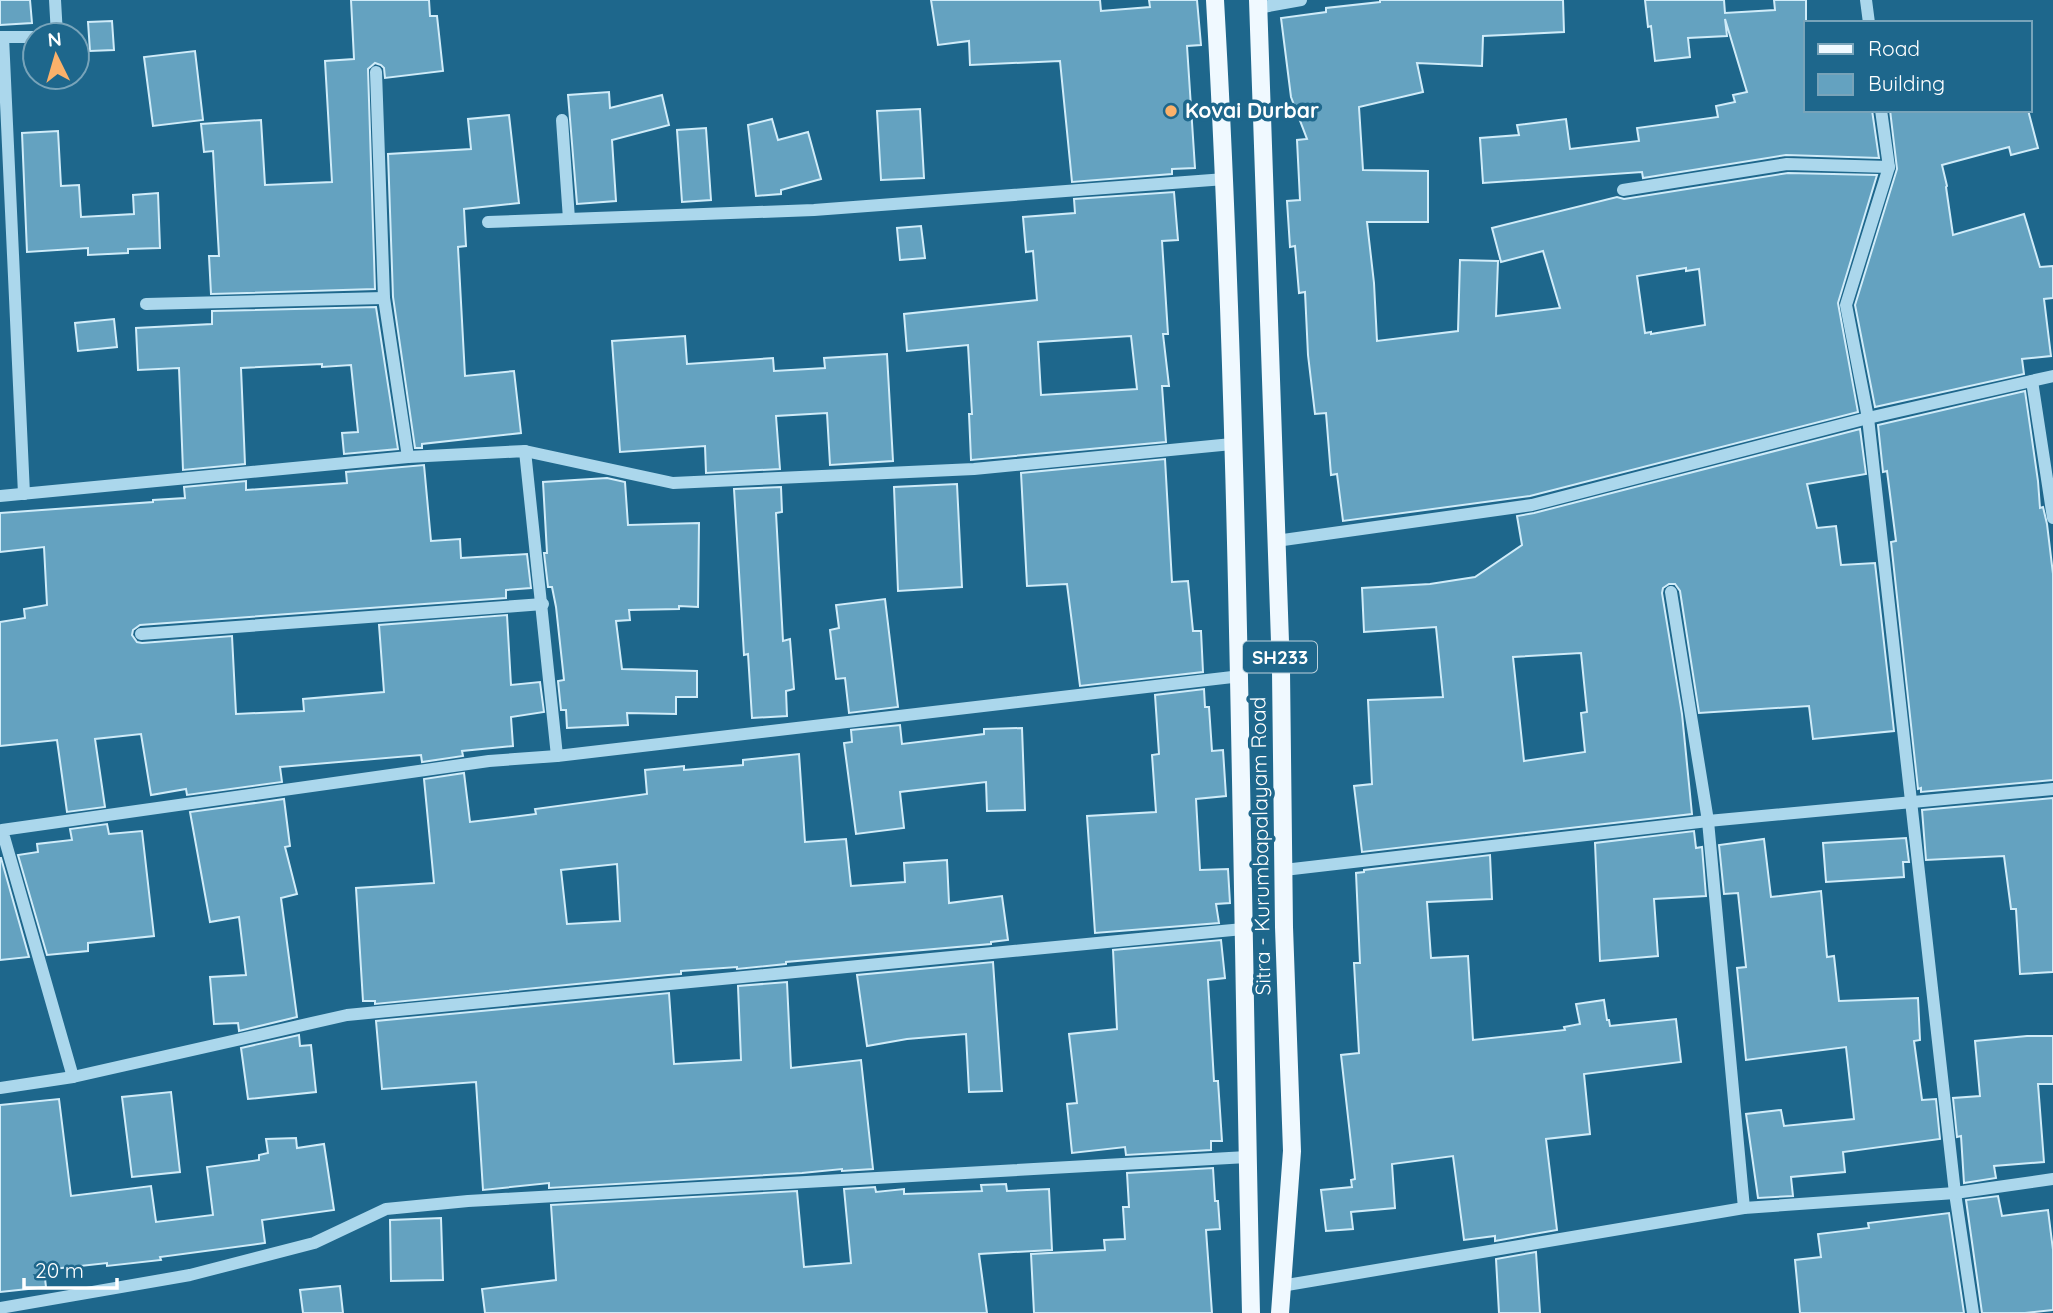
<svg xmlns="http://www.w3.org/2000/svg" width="2053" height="1313" viewBox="0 0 2053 1313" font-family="Quicksand,sans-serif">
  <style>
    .building { fill: #64a2c0; stroke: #d0ecf9; stroke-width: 2; fill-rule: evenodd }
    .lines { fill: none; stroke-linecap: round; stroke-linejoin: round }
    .minor { stroke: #abd7ec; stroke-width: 12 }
    .major { stroke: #f0f9ff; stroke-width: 18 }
    .poi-dot { fill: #fbb16a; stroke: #1e678c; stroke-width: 2.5 }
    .labels { text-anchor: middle; stroke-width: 7; stroke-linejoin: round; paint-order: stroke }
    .shield { fill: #1e678c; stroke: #bcd1dc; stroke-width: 2 }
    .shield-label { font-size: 19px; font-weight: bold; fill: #fff }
    .poi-label { font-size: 21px; font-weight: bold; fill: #fff; stroke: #1e678c; text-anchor: start }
    .street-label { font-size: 21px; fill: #fff; stroke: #1e678c }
  </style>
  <rect width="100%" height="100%" fill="#1e678c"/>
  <!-- building -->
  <g class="building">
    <path d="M 0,0 L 30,0 L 32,23 L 0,25 Z"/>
    <path d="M 351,0 L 429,0 L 430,16 L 437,16 L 443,71 L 385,78 L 384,68 L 381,65 L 375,63 L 368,69 L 375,289 L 211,294 L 209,256 L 219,256 L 213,151 L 204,152 L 201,124 L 261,120 L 265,185 L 332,182 L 325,61 L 354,59 Z"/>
    <path d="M 931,0 L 1100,0 L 1101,11 L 1150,7 L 1149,0 L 1197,0 L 1201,45 L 1187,46 L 1195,168 L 1172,169 L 1172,174 L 1072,182 L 1060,61 L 970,65 L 969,41 L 938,45 Z"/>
    <path d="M 1380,0 L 1563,0 L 1564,32 L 1483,36 L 1482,66 L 1417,63 L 1423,92 L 1359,107 L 1363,170 L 1428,171 L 1428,222 L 1367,222 L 1374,283 L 1377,341 L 1458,331 L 1460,260 L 1498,261 L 1496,316 L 1560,308 L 1543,251 L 1501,262 L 1492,228 L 1617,197 L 1624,199 L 1788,173 L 1877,175 L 1838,303 L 1858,412 L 1530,496 L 1343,521 L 1337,474 L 1331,475 L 1326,413 L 1315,414 L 1308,355 L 1305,292 L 1299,293 L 1295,246 L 1290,247 L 1287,201 L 1300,200 L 1297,140 L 1307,139 L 1291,97 L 1281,18 L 1326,12 L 1326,8 L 1380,2 ZM 1686,268 L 1686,271 L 1699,269 L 1705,325 L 1651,334 L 1651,332 L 1645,333 L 1637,276 Z"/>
    <path d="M 1645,0 L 1724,0 L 1725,13 L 1775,10 L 1774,0 L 1806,0 L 1806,110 L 1872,110 L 1879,158 L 1786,155 L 1643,178 L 1642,172 L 1483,183 L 1480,138 L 1519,135 L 1517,125 L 1566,119 L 1570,149 L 1639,141 L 1637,128 L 1718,117 L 1716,106 L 1735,102 L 1733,95 L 1747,92 L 1725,19 L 1727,36 L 1688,38 L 1690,57 L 1655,61 L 1651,26 L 1648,27 Z"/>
    <path d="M 112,21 L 114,50 L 90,51 L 88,22 Z"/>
    <path d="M 195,51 L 203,120 L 153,126 L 144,57 Z"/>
    <path d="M 609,92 L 610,108 L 662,95 L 669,125 L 612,140 L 616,201 L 577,204 L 568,95 Z"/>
    <path d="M 920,109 L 924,178 L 881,180 L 877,111 Z"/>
    <path d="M 1890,110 L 2028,110 L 2038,148 L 2011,155 L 2009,147 L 1942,165 L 1947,186 L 1946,187 L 1953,235 L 2024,214 L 2040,267 L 2053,266 L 2053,298 L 2044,299 L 2051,356 L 2022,359 L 2024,374 L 1875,407 L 1855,305 L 1897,169 Z"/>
    <path d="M 509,115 L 519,203 L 464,209 L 466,246 L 458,247 L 465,376 L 514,371 L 521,433 L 422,444 L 422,448 L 415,448 L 393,297 L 388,154 L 471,149 L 468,119 Z"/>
    <path d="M 772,119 L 778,140 L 808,132 L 821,179 L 781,190 L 781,194 L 756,196 L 748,125 Z"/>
    <path d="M 706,128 L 711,200 L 682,202 L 677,130 Z"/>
    <path d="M 58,131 L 61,186 L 79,185 L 81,217 L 134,214 L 133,195 L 158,193 L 160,248 L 128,249 L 128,253 L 88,255 L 88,248 L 27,252 L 22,133 Z"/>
    <path d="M 1174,192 L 1178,240 L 1162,241 L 1168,334 L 1163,334 L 1169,386 L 1162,386 L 1166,442 L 971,460 L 969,414 L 972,414 L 968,345 L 907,351 L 904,314 L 1037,300 L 1033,251 L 1026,252 L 1023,217 L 1075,213 L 1074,199 ZM 1131,336 L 1137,389 L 1041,395 L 1038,342 Z"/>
    <path d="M 921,226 L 925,258 L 900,260 L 897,228 Z"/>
    <path d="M 376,307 L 398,449 L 344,454 L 342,433 L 358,432 L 351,365 L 322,367 L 322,364 L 241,368 L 245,464 L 183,470 L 179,368 L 138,370 L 136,328 L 212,324 L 212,311 Z"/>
    <path d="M 114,319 L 117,347 L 78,351 L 75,323 Z"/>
    <path d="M 685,336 L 687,364 L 773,358 L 774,371 L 825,368 L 824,358 L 887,354 L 893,461 L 830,465 L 827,413 L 776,416 L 780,469 L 706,473 L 705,446 L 620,452 L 612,341 Z"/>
    <path d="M 2025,391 L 2038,481 L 2040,508 L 2043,507 L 2047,524 L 2053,574 L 2053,780 L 1921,792 L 1921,788 L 1918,789 L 1891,542 L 1896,541 L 1887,471 L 1883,472 L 1878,425 Z"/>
    <path d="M 1860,429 L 1866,474 L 1807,484 L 1817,528 L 1836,526 L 1841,565 L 1875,563 L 1894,731 L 1813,739 L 1809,706 L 1699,713 L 1680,591 L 1675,584 L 1669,584 L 1663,588 L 1662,593 L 1682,714 L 1692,814 L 1362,852 L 1354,786 L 1372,784 L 1368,700 L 1443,697 L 1436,627 L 1364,632 L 1362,588 L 1430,584 L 1475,577 L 1522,545 L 1517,516 L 1534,513 ZM 1581,653 L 1587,712 L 1581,713 L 1585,752 L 1524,761 L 1513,657 Z"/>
    <path d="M 1165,459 L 1172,582 L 1188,581 L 1193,631 L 1201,631 L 1203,672 L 1080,686 L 1067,584 L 1027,586 L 1021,473 Z"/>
    <path d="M 424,465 L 431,541 L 460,539 L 461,558 L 527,554 L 531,588 L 506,590 L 506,598 L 140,625 L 133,630 L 132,635 L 137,642 L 142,643 L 232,636 L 236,714 L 304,711 L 303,699 L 384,692 L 379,625 L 507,615 L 511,685 L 540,682 L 544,712 L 511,717 L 513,746 L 462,751 L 463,756 L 422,762 L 421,755 L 280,767 L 282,782 L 187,795 L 186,789 L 151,795 L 141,734 L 95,739 L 105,807 L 67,812 L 57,740 L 0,746 L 0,622 L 25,618 L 24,609 L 47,605 L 44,547 L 0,552 L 0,513 L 153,502 L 153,500 L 185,498 L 184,487 L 246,481 L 246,490 L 347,483 L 346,472 Z"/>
    <path d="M 607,478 L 625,482 L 628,525 L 699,523 L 698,607 L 679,606 L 679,609 L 629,610 L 630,620 L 616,621 L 622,669 L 697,671 L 697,697 L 676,697 L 676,714 L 627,713 L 628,725 L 567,728 L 566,710 L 561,710 L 558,681 L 564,680 L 556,607 L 552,587 L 548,587 L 544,553 L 547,553 L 543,482 Z"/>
    <path d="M 957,484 L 962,587 L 898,591 L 894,487 Z"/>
    <path d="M 781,487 L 782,512 L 776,513 L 783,641 L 790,639 L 794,689 L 786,691 L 787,716 L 752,718 L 748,654 L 744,655 L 734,489 Z"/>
    <path d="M 885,599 L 898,707 L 849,713 L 845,678 L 836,679 L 830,630 L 839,628 L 836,605 Z"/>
    <path d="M 1204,689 L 1205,707 L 1209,707 L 1212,751 L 1223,750 L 1226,796 L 1196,799 L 1200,870 L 1228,869 L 1230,903 L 1216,904 L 1219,923 L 1095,933 L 1087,816 L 1156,812 L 1152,755 L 1159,754 L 1155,695 Z"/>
    <path d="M 900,725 L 902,744 L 984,734 L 984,729 L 1022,728 L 1025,810 L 987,811 L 986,782 L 900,792 L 904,828 L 856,834 L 844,743 L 852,742 L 851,730 Z"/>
    <path d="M 799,754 L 805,842 L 846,839 L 851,886 L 905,882 L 904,863 L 947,860 L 949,903 L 1002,896 L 1008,940 L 991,942 L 991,944 L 786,962 L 786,964 L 737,969 L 737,967 L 681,971 L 681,974 L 668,975 L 375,1004 L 375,1001 L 363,1001 L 356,888 L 434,883 L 424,779 L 464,773 L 470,822 L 536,814 L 535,809 L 647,794 L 645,770 L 684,766 L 684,770 L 743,765 L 743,760 ZM 617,864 L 620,921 L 567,924 L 561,870 Z"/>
    <path d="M 2053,798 L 2053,972 L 2020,974 L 2016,909 L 2011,909 L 2004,856 L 1926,860 L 1922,810 Z"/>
    <path d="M 284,799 L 290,846 L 285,847 L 297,894 L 281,898 L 297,1017 L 239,1031 L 238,1023 L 214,1024 L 210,977 L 246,975 L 239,917 L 210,922 L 190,812 Z"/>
    <path d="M 107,824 L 109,834 L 142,831 L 154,936 L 88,943 L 88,951 L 47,955 L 18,855 L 38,852 L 37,844 L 72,840 L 70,829 Z"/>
    <path d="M 1694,831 L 1696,848 L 1702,847 L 1706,896 L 1654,899 L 1658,956 L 1600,961 L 1595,843 Z"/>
    <path d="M 1906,838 L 1909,862 L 1903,862 L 1904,877 L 1826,882 L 1823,843 Z"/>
    <path d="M 1764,839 L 1771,897 L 1821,891 L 1827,957 L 1834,956 L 1839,1001 L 1918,998 L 1920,1040 L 1914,1041 L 1922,1100 L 1936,1099 L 1940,1139 L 1843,1152 L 1845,1172 L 1791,1177 L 1793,1196 L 1758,1198 L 1746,1114 L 1781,1110 L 1784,1126 L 1854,1119 L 1846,1047 L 1746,1060 L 1737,968 L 1746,967 L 1738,893 L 1724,894 L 1719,845 Z"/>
    <path d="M 1490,855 L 1492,899 L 1427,902 L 1431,958 L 1468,956 L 1473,1040 L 1565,1030 L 1564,1027 L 1580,1024 L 1576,1004 L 1604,1000 L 1607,1020 L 1609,1020 L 1610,1026 L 1676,1019 L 1681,1062 L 1584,1074 L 1590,1134 L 1546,1139 L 1557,1230 L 1495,1241 L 1495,1236 L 1464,1240 L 1453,1156 L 1392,1164 L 1395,1208 L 1351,1212 L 1353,1229 L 1326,1231 L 1321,1190 L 1352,1187 L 1351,1180 L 1355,1179 L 1341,1055 L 1359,1053 L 1354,963 L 1360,963 L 1356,873 L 1364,872 L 1364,870 Z"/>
    <path d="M 0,858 L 1,858 L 29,957 L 0,960 Z"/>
    <path d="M 1221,940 L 1225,978 L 1208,980 L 1214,1081 L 1218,1081 L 1222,1141 L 1211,1141 L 1211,1150 L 1126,1155 L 1125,1147 L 1072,1153 L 1067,1104 L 1077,1103 L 1069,1034 L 1117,1029 L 1113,950 Z"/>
    <path d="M 993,962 L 1002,1091 L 969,1092 L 966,1034 L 907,1039 L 867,1046 L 857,975 Z"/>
    <path d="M 787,982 L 791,1068 L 861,1060 L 873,1169 L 842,1171 L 842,1169 L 802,1173 L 549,1188 L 549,1183 L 483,1190 L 476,1082 L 382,1089 L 376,1021 L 669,993 L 674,1064 L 741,1060 L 738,986 Z"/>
    <path d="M 299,1035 L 300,1046 L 311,1045 L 316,1092 L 248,1099 L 241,1048 Z"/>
    <path d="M 2027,1036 L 2053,1036 L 2053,1084 L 2038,1084 L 2044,1162 L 1994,1166 L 1996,1178 L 1964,1183 L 1961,1136 L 1957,1137 L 1953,1098 L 1980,1096 L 1975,1041 Z"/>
    <path d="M 171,1092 L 180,1172 L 132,1177 L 122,1097 Z"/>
    <path d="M 59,1099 L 71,1196 L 151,1186 L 156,1222 L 213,1215 L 207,1167 L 259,1160 L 259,1155 L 268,1153 L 266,1139 L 296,1138 L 297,1148 L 324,1144 L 334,1210 L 262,1220 L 265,1243 L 160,1257 L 161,1260 L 107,1266 L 107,1263 L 44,1270 L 46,1287 L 0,1292 L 0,1105 Z"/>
    <path d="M 1213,1168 L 1215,1201 L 1218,1201 L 1220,1229 L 1206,1230 L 1212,1313 L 1034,1313 L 1031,1254 L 1105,1250 L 1104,1240 L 1125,1239 L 1123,1207 L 1129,1207 L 1127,1173 Z"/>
    <path d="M 1006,1184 L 1007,1191 L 1049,1189 L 1052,1250 L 979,1254 L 987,1313 L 485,1313 L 482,1289 L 556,1280 L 551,1205 L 797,1191 L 804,1267 L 851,1263 L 844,1189 L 875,1187 L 876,1192 L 904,1189 L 904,1194 L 982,1191 L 981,1185 Z"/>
    <path d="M 1998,1196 L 2002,1216 L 2048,1210 L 2053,1250 L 2053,1310 L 2025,1313 L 1982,1313 L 1966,1200 Z"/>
    <path d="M 1949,1213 L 1964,1313 L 1800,1313 L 1795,1260 L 1821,1257 L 1818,1234 L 1869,1228 L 1868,1223 Z"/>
    <path d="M 441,1218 L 443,1280 L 391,1281 L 390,1220 Z"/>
    <path d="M 1536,1252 L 1540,1313 L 1499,1313 L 1496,1259 Z"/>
    <path d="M 340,1286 L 343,1313 L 303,1313 L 300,1290 Z"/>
  </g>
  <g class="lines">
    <!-- minor -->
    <g class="minor">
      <path d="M 55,0 L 57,35"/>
      <path d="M 1866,0 L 1869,23"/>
      <path d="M 1258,8 L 1301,0"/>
      <path d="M 0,37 L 3,37 L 24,494"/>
      <path d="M 3,37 L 35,37"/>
      <path d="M 376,72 L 384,298 L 408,457"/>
      <path d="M 1881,110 L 1889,167 L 1846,305 L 1868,418 L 1955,1193 L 1973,1313"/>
      <path d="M 562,120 L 569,219"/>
      <path d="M 1623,190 L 1787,164 L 1889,167"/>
      <path d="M 488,222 L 814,210 L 1225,179"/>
      <path d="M 146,304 L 384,298"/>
      <path d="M 2032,381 L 2053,518"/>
      <path d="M 525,451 L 673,483 L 974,469 L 1232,444"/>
      <path d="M 0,496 L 408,457 L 525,451 L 557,756"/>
      <path d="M 1276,541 L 1532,505 L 1868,418 L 2053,376"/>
      <path d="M 1671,592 L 1708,821 L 1744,1208"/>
      <path d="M 141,634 L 543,604"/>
      <path d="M 1284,870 L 1708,821 L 2053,789"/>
      <path d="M 73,1077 L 2,830 L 489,761 L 557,756 L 1241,676"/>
      <path d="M 0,1088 L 73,1077 L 347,1015 L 1243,929"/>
      <path d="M 1281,1286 L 1744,1208 L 1955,1193 L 2053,1179"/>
      <path d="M 0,1308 L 190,1275 L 314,1243 L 386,1209 L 468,1201 L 1247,1157"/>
    </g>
    <!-- major -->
    <g class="major">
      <path d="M 1215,0 C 1240,437 1241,875 1251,1313"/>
      <path d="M 1258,0 L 1281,671 L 1284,927 L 1292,1151 L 1280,1313"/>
    </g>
  </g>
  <!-- markers -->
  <circle class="poi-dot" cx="1171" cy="111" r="7"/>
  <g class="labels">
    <!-- shield labels -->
    <rect class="shield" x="1243" y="641.5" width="74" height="31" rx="5"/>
    <g class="shield-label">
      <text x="1280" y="664">SH233</text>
    </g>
    <!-- poi labels -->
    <g class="poi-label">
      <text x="1185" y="118">Kovai Durbar</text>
    </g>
    <!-- street labels -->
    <g class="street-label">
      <text transform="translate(1261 846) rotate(-91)" y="7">Sitra - Kurumbapalayam Road</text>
    </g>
  </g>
  <!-- legend -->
  <rect x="1804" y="21" width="228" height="91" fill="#1e678c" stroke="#78a4ba" stroke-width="2"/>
  <rect x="1818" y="44" width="35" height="10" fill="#f0f9ff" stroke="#78a4ba" stroke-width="2"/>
  <text x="1868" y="56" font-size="21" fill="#ffffff">Road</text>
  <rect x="1818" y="74" width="35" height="21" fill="#64a2c0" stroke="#78a4ba" stroke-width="2"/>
  <text x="1868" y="91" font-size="21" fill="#ffffff">Building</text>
  <!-- north arrow -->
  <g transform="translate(56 56) rotate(355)"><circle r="33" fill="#1e678c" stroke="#78a4ba" stroke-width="2"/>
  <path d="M0-5L12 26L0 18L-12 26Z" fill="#fbb16a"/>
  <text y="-10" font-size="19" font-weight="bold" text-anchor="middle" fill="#ffffff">N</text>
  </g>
  <!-- scale -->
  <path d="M24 1278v10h93v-10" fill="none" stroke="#ffffff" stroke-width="3.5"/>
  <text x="35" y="1278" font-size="21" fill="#ffffff" stroke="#1e678c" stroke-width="5" paint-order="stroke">20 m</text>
</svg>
